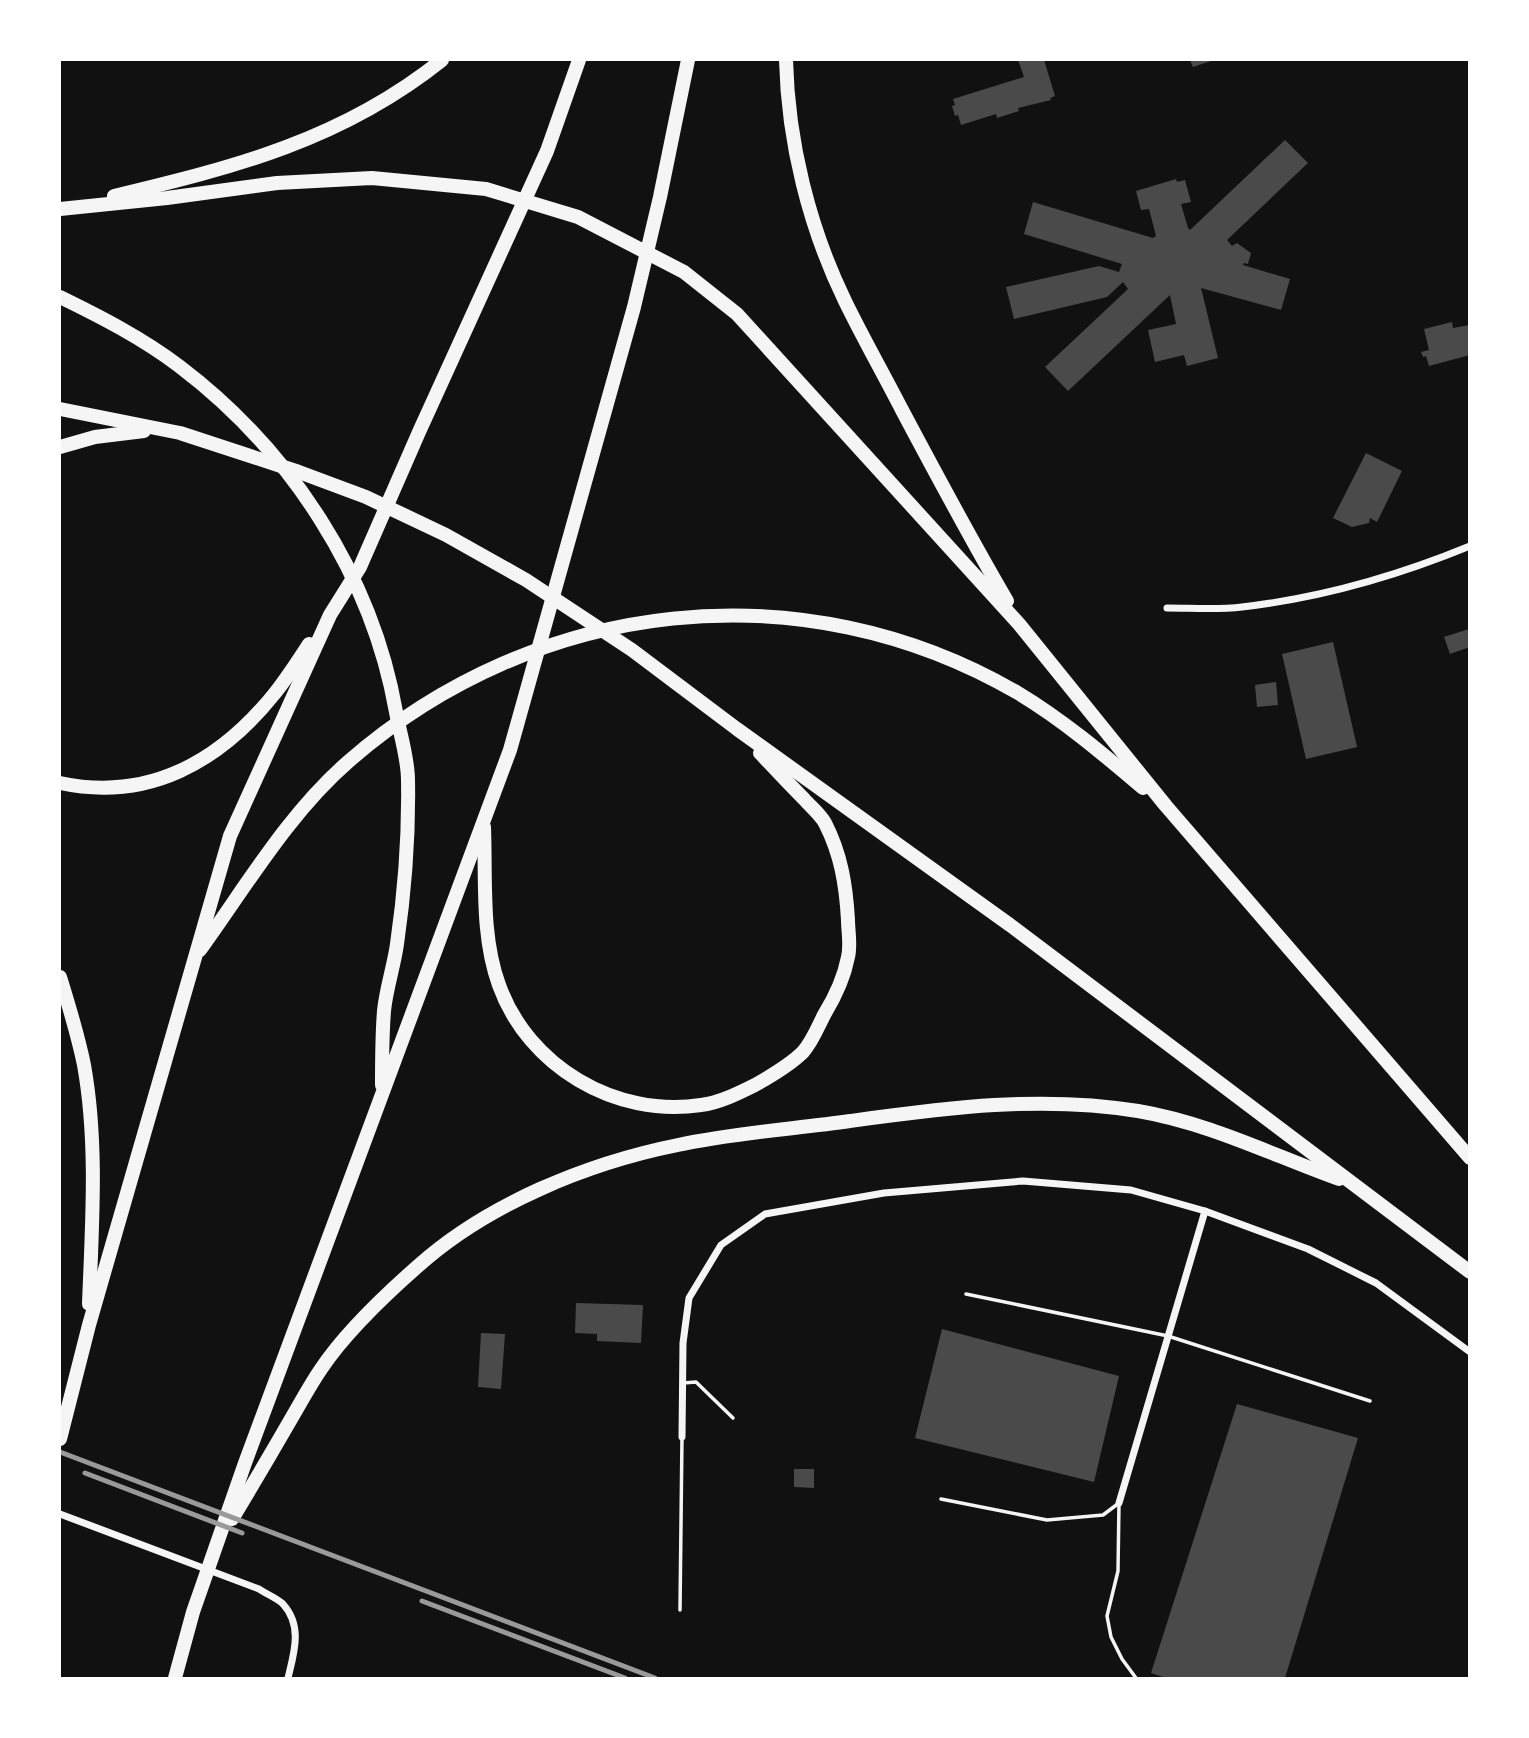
<svg xmlns="http://www.w3.org/2000/svg" width="1529" height="1738" viewBox="0 0 1529 1738" font-family="Poppins,sans-serif">
  <style>
    .building { fill: #4a4a4a }
    .lines { fill: none; stroke-linecap: round; stroke-linejoin: round }
    .service { stroke: #f5f5f5; stroke-width: 3.5 }
    .minor { stroke: #f5f5f5; stroke-width: 7 }
    .motorway { stroke: #f5f5f5; stroke-width: 14 }
    .rail { stroke: #9a9a9a; stroke-width: 5 }
  </style>
  <rect width="100%" height="100%" fill="#111"/>
  <!-- building -->
  <g class="building">
    <path d="M 1018,60 L 1044,60 L 1055,96 L 1050,98 L 1051,100 L 1018,108 L 1019,111 L 997,118 L 996,114 L 961,125 L 958,115 L 955,116 L 952,106 L 955,105 L 953,99 L 1024,77 Z"/>
    <path d="M 1190,60 L 1214,60 L 1193,67 Z"/>
    <path d="M 1285,140 L 1308,163 L 1227,240 L 1232,246 L 1237,243 L 1251,253 L 1248,264 L 1244,263 L 1243,265 L 1290,279 L 1281,310 L 1201,288 L 1218,358 L 1187,366 L 1184,355 L 1155,362 L 1148,330 L 1176,324 L 1170,295 L 1068,391 L 1045,367 L 1128,289 L 1123,282 L 1107,297 L 1014,319 L 1006,287 L 1099,266 L 1119,272 L 1122,264 L 1024,234 L 1033,202 L 1153,238 L 1156,236 L 1149,209 L 1141,210 L 1136,191 L 1176,179 L 1177,182 L 1185,180 L 1191,202 L 1181,204 L 1188,228 L 1190,230 Z"/>
    <path d="M 1452,322 L 1453,328 L 1470,325 L 1470,355 L 1429,366 L 1426,356 L 1423,357 L 1421,352 L 1429,350 L 1424,329 Z"/>
    <path d="M 1366,453 L 1402,471 L 1377,522 L 1370,518 L 1369,523 L 1352,527 L 1333,518 Z"/>
    <path d="M 1469,629 L 1470,647 L 1450,654 L 1444,637 Z"/>
    <path d="M 1333,642 L 1357,747 L 1306,759 L 1282,654 Z"/>
    <path d="M 1276,682 L 1278,705 L 1257,707 L 1255,685 Z"/>
    <path d="M 576,1303 L 643,1305 L 641,1343 L 597,1341 L 597,1334 L 575,1333 Z"/>
    <path d="M 942,1329 L 1119,1376 L 1094,1482 L 915,1438 Z"/>
    <path d="M 481,1333 L 505,1334 L 501,1389 L 478,1387 Z"/>
    <path d="M 1237,1404 L 1358,1438 L 1285,1678 L 1166,1678 L 1151,1673 Z"/>
    <path d="M 794,1469 L 814,1469 L 814,1488 L 794,1487 Z"/>
  </g>
  <g class="lines">
    <!-- service -->
    <g class="service">
      <path d="M 966,1294 L 1168,1336 L 1370,1401"/>
      <path d="M 683,1383 L 696,1382 L 733,1418"/>
      <path d="M 941,1499 L 1047,1520 L 1103,1515 L 1119,1503"/>
      <path d="M 1119,1503 L 1118,1571 L 1107,1616 L 1111,1637 L 1122,1659 L 1136,1678"/>
      <path d="M 680,1610 L 682,1437"/>
    </g>
    <!-- minor -->
    <g class="minor">
      <path d="M 1167,608 C 1192,608 1218,610 1242,607 C 1320,598 1397,576 1470,546"/>
      <path d="M 682,1437 L 683,1343 L 689,1298 L 721,1245 L 765,1214 L 884,1193 L 1023,1181 L 1131,1190 L 1205,1211 L 1308,1249 L 1376,1283 L 1470,1352"/>
      <path d="M 1119,1503 L 1205,1211"/>
      <path d="M 60,1514 L 259,1589 C 266,1594 277,1598 283,1604 C 303,1626 294,1653 288,1678"/>
    </g>
    <!-- motorway -->
    <g class="motorway">
      <path d="M 786,60 C 788,142 809,227 845,301 C 863,338 883,373 902,410 C 936,474 970,538 1007,601"/>
      <path d="M 114,196 C 235,167 342,140 442,60"/>
      <path d="M 60,209 L 167,198 L 277,183 L 372,178 L 486,189 L 578,217 L 684,272 L 737,314 L 1019,624 L 1166,806 L 1470,1158"/>
      <path d="M 60,297 C 101,317 142,338 179,366 C 290,450 372,575 396,712 C 400,734 408,758 408,780 C 409,835 405,889 397,944 C 394,966 386,989 384,1011 C 382,1036 382,1061 382,1085"/>
      <path d="M 60,409 L 180,433 L 299,472 L 366,497 L 446,535 L 526,580 L 632,650 L 737,729 L 1010,925 L 1470,1272"/>
      <path d="M 60,447 L 95,437 L 144,431"/>
      <path d="M 60,783 C 148,802 220,762 275,693 C 287,678 298,661 309,644"/>
      <path d="M 484,827 C 486,879 481,936 499,985 C 528,1066 615,1118 701,1105 C 719,1103 739,1093 755,1085 C 771,1076 790,1065 803,1052 C 812,1042 818,1027 824,1015 C 835,997 844,978 848,957 C 851,945 848,931 848,920 C 846,885 841,854 825,823 C 820,814 811,807 804,799 C 789,784 775,769 760,753"/>
      <path d="M 200,950 C 247,885 288,814 349,761 C 536,598 802,567 1018,693 C 1063,720 1103,754 1143,788"/>
      <path d="M 60,977 C 69,1006 78,1035 84,1065 C 98,1143 92,1225 89,1304"/>
      <path d="M 60,1439 L 89,1325 L 230,836 L 330,615 L 360,567 L 419,432 L 547,151 L 579,60"/>
      <path d="M 232,1519 C 252,1486 272,1452 291,1419 C 301,1402 310,1385 321,1369 C 345,1333 385,1295 418,1266 C 487,1204 588,1163 678,1145 C 734,1133 793,1129 850,1121 C 946,1108 1041,1095 1138,1111 C 1209,1123 1272,1155 1339,1179"/>
      <path d="M 175,1678 L 193,1612 L 245,1463 L 510,750 L 634,307 L 660,197 L 688,60"/>
    </g>
    <!-- rail -->
    <g class="rail">
      <path d="M 60,1452 L 655,1678"/>
      <path d="M 85,1473 L 242,1533"/>
      <path d="M 422,1601 L 625,1678"/>
    </g>
  </g>
  <!-- border -->
  <rect width="1529" height="1738" fill="none" stroke="#ffffff" stroke-width="122"/>
</svg>
